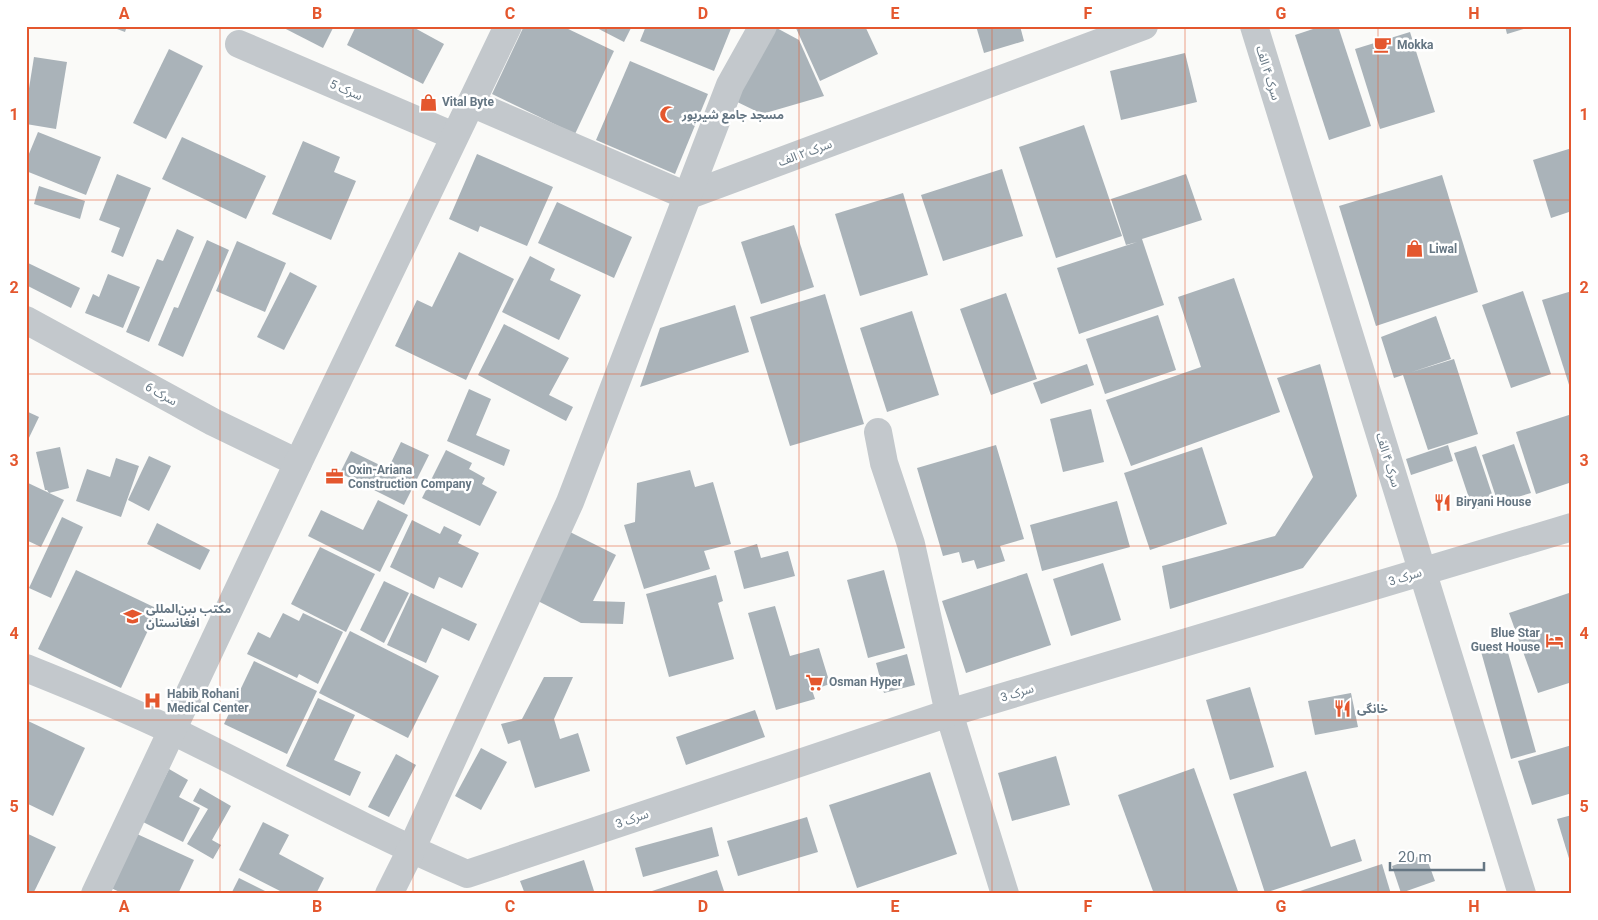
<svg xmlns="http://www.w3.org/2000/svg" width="1598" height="920" viewBox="0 0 1598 920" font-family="Roboto,'Noto Sans Arabic',sans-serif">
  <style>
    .building { fill: #aab3b9 }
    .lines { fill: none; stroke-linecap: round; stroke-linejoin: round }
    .minor { stroke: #c3c8cc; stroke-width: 28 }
    .tertiary { stroke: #c3c8cc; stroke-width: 28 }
    .grid { fill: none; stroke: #e4572e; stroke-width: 1; stroke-opacity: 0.55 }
    .labels { text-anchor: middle; stroke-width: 5; stroke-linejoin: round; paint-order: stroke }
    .poi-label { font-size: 12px; font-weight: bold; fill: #657683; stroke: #fff; text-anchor: start }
    .street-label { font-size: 12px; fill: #657683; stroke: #fff }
    .neatline { fill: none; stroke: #e4572e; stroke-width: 2 }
    .grid-label { font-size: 16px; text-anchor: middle; font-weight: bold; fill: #e4572e }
  </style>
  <rect width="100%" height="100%" fill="#fafaf8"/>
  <!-- building -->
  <g class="building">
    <path d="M 109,26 L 127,26 L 125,32 Z"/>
    <path d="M 280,26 L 334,26 L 323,48 Z"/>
    <path d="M 356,26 L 411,26 L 444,44 L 423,84 L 347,45 Z"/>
    <path d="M 524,26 L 562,26 L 614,51 L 575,134 L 492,94 Z"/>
    <path d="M 593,26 L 632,26 L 624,42 Z"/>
    <path d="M 646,26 L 732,26 L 714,71 L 640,41 Z"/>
    <path d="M 773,26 L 799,40 L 824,96 L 762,114 L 729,98 Z"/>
    <path d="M 795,26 L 865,26 L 878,54 L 820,81 Z"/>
    <path d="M 976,26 L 1020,26 L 1024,41 L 984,53 Z"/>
    <path d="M 1322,26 L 1338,26 L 1371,126 L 1329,140 L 1295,35 Z"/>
    <path d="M 1505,26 L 1530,26 L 1530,27 L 1507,34 Z"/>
    <path d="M 1410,32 L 1435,112 L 1380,129 L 1355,49 Z"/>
    <path d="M 169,49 L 203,66 L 166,139 L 133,123 Z"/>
    <path d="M 1185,53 L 1197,102 L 1121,120 L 1110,71 Z"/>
    <path d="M 34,57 L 67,62 L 56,129 L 26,124 L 26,107 Z"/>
    <path d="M 630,61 L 708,94 L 675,174 L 596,140 Z"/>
    <path d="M 1084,125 L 1122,236 L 1056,258 L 1019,147 Z"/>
    <path d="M 38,132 L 101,157 L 86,195 L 26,171 L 26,161 Z"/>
    <path d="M 182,137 L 266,176 L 246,219 L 162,179 Z"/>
    <path d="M 303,141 L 340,157 L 334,172 L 356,181 L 331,240 L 272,214 Z"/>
    <path d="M 1572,148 L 1572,211 L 1551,218 L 1533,160 Z"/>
    <path d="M 477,154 L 553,187 L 527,246 L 480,226 L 478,232 L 449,219 Z"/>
    <path d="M 1002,169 L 1023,236 L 943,261 L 921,195 Z"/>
    <path d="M 117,174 L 151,188 L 123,257 L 111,252 L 120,228 L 99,220 Z"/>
    <path d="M 1186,174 L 1202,220 L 1142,239 L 1164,305 L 1079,334 L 1057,268 L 1137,242 L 1126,245 L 1111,199 Z"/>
    <path d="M 1442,175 L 1478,292 L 1376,326 L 1339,206 Z"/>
    <path d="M 39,186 L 85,201 L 80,219 L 34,204 Z"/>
    <path d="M 903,193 L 928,275 L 860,296 L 835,214 Z"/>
    <path d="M 557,202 L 632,237 L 614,278 L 538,243 Z"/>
    <path d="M 794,225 L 814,287 L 761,304 L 741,242 Z"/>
    <path d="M 177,229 L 194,237 L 149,342 L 126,332 L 157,259 L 163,261 Z"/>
    <path d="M 207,240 L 229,250 L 183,357 L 158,345 L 174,307 L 178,308 Z"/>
    <path d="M 237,241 L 286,263 L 265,312 L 216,291 Z"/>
    <path d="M 459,252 L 514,279 L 466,380 L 395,346 L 417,300 L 432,307 Z"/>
    <path d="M 530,256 L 555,269 L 550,280 L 581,295 L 559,340 L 502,312 Z"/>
    <path d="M 26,262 L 80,288 L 71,308 L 26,285 Z"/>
    <path d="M 290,272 L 317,286 L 284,350 L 257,337 Z"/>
    <path d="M 108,274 L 140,287 L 123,328 L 85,313 L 93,294 L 99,297 Z"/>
    <path d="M 1234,278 L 1280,412 L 1131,466 L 1106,400 L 1201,367 L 1178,297 Z"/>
    <path d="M 1523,291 L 1551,374 L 1511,388 L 1482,305 Z"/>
    <path d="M 1572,291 L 1572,391 L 1571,391 L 1542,300 Z"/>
    <path d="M 1006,293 L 1037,379 L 991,395 L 960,309 Z"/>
    <path d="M 825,294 L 864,424 L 790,446 L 750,317 Z"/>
    <path d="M 735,305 L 749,352 L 640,387 L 660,328 Z"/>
    <path d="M 912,311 L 939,395 L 887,412 L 860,328 Z"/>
    <path d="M 1158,315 L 1176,370 L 1105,394 L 1086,339 Z"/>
    <path d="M 1436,316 L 1451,359 L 1412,372 L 1454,359 L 1478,434 L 1428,450 L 1403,375 L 1394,378 L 1381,337 Z"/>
    <path d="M 504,324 L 569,358 L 549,395 L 573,407 L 566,421 L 478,375 Z"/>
    <path d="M 1087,364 L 1094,385 L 1041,404 L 1033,383 Z"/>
    <path d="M 1320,364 L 1357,496 L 1303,568 L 1170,609 L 1162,566 L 1275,536 L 1313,477 L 1277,378 Z"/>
    <path d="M 469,389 L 491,399 L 476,435 L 510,450 L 504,466 L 447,441 Z"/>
    <path d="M 1091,409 L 1104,462 L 1063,472 L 1050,419 Z"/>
    <path d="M 26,411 L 39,417 L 26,444 Z"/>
    <path d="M 1572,414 L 1572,482 L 1536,494 L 1516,432 Z"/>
    <path d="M 401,442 L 429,455 L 404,505 L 340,473 L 351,451 L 388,469 Z"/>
    <path d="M 1514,444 L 1531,493 L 1498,503 L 1482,455 Z"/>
    <path d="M 996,445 L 1024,539 L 1000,546 L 1005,561 L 977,569 L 974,560 L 962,563 L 959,552 L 943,556 L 917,468 Z"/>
    <path d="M 1448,445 L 1453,461 L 1411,475 L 1406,459 Z"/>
    <path d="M 1476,446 L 1495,503 L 1473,510 L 1454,453 Z"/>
    <path d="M 60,447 L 69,488 L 49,493 L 47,490 L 45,490 L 36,452 Z"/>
    <path d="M 1202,447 L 1227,524 L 1150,550 L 1124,473 Z"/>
    <path d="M 446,450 L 472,463 L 469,469 L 485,478 L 482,484 L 497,492 L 480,526 L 422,498 Z"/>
    <path d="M 149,456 L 171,466 L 149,511 L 128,500 Z"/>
    <path d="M 116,458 L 139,466 L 121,517 L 76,501 L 87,469 L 110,477 Z"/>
    <path d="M 690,470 L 695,487 L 713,482 L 731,544 L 704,551 L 710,569 L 644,589 L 624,525 L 635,522 L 637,483 Z"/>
    <path d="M 26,482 L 64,500 L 41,547 L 26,540 Z"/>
    <path d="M 378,500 L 408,515 L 380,572 L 308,536 L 321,510 L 363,530 Z"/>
    <path d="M 1117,501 L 1130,547 L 1042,571 L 1030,525 Z"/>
    <path d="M 62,517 L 83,527 L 51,598 L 29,588 Z"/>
    <path d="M 412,520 L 440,534 L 444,526 L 462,535 L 458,543 L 479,553 L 462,588 L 439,577 L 434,589 L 390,567 Z"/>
    <path d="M 157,523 L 210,550 L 200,570 L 147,544 Z"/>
    <path d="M 570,532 L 616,555 L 593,601 L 625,602 L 623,624 L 581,623 L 536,600 Z"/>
    <path d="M 757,544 L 761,558 L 788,551 L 795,576 L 744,589 L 734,551 Z"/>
    <path d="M 320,547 L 375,574 L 346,632 L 291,604 Z"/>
    <path d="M 1103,563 L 1121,620 L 1071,636 L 1053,579 Z"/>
    <path d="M 76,570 L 158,609 L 121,688 L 38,649 Z"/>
    <path d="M 884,570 L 905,648 L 868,658 L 847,580 Z"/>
    <path d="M 1027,573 L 1051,645 L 966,673 L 942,601 Z"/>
    <path d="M 716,575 L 723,601 L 718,603 L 734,659 L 669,677 L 646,594 Z"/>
    <path d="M 384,581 L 409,593 L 384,643 L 360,630 Z"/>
    <path d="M 1572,592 L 1572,682 L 1538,693 L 1509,613 Z"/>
    <path d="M 411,593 L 477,624 L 469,641 L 442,628 L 426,663 L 387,645 Z"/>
    <path d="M 775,606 L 790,656 L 819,648 L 830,684 L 812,690 L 815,699 L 776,710 L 748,613 Z"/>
    <path d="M 283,613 L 299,621 L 303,613 L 343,632 L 318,684 L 299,674 L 297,678 L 247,654 L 258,632 L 270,638 Z"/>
    <path d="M 350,631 L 439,676 L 408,738 L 319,693 Z"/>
    <path d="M 1505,642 L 1536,752 L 1511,759 L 1480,648 Z"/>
    <path d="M 907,654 L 915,685 L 884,693 L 876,663 Z"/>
    <path d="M 254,661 L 317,691 L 287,754 L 224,724 Z"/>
    <path d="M 544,677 L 573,677 L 554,719 L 560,739 L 578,733 L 590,771 L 535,788 L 520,740 L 508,744 L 501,724 L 522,719 Z"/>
    <path d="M 1250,687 L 1274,767 L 1230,780 L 1206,700 Z"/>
    <path d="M 1351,693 L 1358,727 L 1315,735 L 1308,701 Z"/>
    <path d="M 318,698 L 355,715 L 334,760 L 361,772 L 350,796 L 286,766 Z"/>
    <path d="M 755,710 L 765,737 L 686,765 L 676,737 Z"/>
    <path d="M 26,720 L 85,748 L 53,816 L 26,803 Z"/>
    <path d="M 1572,745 L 1572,793 L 1532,805 L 1518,761 Z"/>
    <path d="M 481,748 L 507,762 L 481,810 L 455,796 Z"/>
    <path d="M 396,754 L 416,765 L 389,817 L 368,807 Z"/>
    <path d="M 1056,756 L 1070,805 L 1012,821 L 998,773 Z"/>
    <path d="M 1194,768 L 1239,894 L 1154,894 L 1118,795 Z"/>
    <path d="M 169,769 L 188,780 L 179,797 L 200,808 L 183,842 L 143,822 Z"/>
    <path d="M 1306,771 L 1331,847 L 1355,839 L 1362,861 L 1265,893 L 1233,794 Z"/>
    <path d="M 930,772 L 957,854 L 857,888 L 829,805 Z"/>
    <path d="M 200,788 L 231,806 L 212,840 L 221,845 L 213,859 L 187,844 L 208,809 L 193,801 Z"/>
    <path d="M 1572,815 L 1572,865 L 1571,865 L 1557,819 Z"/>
    <path d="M 807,817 L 818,852 L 738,876 L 727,841 Z"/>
    <path d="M 263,822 L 289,835 L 279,854 L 324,878 L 316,894 L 286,894 L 239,870 Z"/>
    <path d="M 712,827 L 719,856 L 643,877 L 635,848 Z"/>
    <path d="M 26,833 L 56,847 L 33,894 L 26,894 Z"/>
    <path d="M 137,834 L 194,860 L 178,894 L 124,894 L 111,888 Z"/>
    <path d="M 1425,854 L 1435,881 L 1401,893 L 1392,866 Z"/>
    <path d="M 584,860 L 595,894 L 525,894 L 520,881 Z"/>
    <path d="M 1382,864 L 1391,894 L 1294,894 L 1294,893 Z"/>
    <path d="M 717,870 L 725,894 L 653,894 L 652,891 Z"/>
    <path d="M 239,878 L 271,894 L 231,894 Z"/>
  </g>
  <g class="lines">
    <!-- minor -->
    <g class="minor">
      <path d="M 1254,26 L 1522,894"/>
      <path d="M 239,44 L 454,136"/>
      <path d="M 471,103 L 687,196 L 1144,26"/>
      <path d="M 26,320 L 213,422 L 298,463"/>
      <path d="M 878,432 L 884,463 L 911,544 L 949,713 L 1005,894"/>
      <path d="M 26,668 C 76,688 125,708 173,731 C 271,779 367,831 467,874 L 949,713 L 1572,527"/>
      <path d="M 389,894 L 411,850 L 570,502 L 730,85 L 763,26"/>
    </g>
    <!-- tertiary -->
    <path class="tertiary" d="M 95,894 L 298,463 L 508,26"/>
  </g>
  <!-- grid -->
  <path class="grid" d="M 220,26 L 220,894M 413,26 L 413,894M 606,26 L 606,894M 799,26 L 799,894M 992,26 L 992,894M 1185,26 L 1185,894M 1378,26 L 1378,894M 26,200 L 1572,200M 26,374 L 1572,374M 26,546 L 1572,546M 26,720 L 1572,720"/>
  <!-- icons -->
  <defs>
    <symbol id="cafe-bare" viewBox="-9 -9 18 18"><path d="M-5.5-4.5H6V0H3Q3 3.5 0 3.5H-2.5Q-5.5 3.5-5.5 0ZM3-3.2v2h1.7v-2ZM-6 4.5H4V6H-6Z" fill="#e4572e" stroke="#fff" stroke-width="2.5" paint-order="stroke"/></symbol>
    <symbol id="shop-bare" viewBox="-9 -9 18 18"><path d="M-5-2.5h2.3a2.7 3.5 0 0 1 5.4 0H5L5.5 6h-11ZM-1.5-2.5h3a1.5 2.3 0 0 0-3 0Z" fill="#e4572e" stroke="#fff" stroke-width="2.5" paint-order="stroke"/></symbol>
    <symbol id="mosque-bare" viewBox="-9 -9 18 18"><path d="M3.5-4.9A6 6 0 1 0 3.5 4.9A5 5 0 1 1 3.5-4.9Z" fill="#e4572e" stroke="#fff" stroke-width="2.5" paint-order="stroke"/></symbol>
    <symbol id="office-bare" viewBox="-9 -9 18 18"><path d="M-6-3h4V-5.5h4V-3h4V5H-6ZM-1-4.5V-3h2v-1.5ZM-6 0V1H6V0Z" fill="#e4572e" stroke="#fff" stroke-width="2.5" paint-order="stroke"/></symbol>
    <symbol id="restaurant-bare" viewBox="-9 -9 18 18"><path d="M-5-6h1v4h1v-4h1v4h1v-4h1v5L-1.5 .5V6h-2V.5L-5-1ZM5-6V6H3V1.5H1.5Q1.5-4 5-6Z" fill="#e4572e" stroke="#fff" stroke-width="2.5" paint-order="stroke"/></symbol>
    <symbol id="school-bare" viewBox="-9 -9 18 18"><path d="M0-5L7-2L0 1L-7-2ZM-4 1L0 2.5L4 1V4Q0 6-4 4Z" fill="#e4572e" stroke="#fff" stroke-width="2.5" paint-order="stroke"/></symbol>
    <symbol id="hotel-bare" viewBox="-9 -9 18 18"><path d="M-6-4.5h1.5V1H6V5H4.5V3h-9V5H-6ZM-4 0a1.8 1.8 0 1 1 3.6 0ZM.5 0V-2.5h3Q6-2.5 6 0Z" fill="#e4572e" stroke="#fff" stroke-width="2.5" paint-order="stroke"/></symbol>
    <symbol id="supermarket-bare" viewBox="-9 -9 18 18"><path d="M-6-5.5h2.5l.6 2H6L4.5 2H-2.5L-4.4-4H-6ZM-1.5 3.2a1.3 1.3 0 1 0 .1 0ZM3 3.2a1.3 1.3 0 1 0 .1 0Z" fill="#e4572e" stroke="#fff" stroke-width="2.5" paint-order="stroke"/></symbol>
    <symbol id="hospital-bare" viewBox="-9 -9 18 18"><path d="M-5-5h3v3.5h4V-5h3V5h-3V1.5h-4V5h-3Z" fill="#e4572e" stroke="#fff" stroke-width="2.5" paint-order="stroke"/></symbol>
  </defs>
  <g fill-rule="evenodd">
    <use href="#cafe-bare" x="1370" y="32" width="25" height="25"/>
    <use href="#shop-bare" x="416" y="90" width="25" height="25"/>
    <use href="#mosque-bare" x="656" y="102" width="25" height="25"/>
    <use href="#shop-bare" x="1402" y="236" width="25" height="25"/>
    <use href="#office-bare" x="322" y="464" width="25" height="25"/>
    <use href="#restaurant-bare" x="1430" y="490" width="25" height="25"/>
    <use href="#school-bare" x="120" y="604" width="25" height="25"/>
    <use href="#hotel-bare" x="1542" y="628" width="25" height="25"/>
    <use href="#supermarket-bare" x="802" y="670" width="25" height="25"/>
    <use href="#hospital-bare" x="140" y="688" width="25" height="25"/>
    <use href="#restaurant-bare" x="1330" y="696" width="25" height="25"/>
  </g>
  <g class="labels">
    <!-- poi labels -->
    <g class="poi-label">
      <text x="1397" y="49">Mokka</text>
      <text x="442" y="106">Vital Byte</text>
      <text x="682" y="119">مسجد جامع شیرپور</text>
      <text x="1429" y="253">Liwal</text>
      <text x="348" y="474">Oxin-Ariana<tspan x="348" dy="14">Construction Company</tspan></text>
      <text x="1456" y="506">Biryani House</text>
      <text x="146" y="613">مکتب بین‌المللی<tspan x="146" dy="14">افغانستان</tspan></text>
      <text x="1540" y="637" text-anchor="end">Blue Star<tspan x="1540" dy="14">Guest House</tspan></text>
      <text x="829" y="686">Osman Hyper</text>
      <text x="167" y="698">Habib Rohani<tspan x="167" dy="14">Medical Center</tspan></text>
      <text x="1357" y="713">خانگی</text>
    </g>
    <!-- street labels -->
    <g class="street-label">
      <text transform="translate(1268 73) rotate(73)" y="4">سرک ۴ الف</text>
      <text transform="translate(346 90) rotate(23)" y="4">سرک 5</text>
      <text transform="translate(805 153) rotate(-20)" y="4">سرک ۲ الف</text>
      <text transform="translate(161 394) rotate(29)" y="4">سرک 6</text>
      <text transform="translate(1388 460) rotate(73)" y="4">سرک ۴ الف</text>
      <text transform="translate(1405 577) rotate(-17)" y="4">سرک 3</text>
      <text transform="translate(1017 693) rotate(-17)" y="4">سرک 3</text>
      <text transform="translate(632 819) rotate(-19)" y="4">سرک 3</text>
    </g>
  </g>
  <!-- border -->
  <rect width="1598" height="920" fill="none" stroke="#ffffff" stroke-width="55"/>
  <!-- scale -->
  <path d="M1390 862v8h94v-8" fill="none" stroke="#657683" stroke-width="2.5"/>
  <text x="1398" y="862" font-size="15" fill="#657683" stroke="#ffffff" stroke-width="4" paint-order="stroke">20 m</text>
  <rect x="28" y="28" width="1542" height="864" class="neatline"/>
  <g class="grid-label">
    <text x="124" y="19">A</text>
    <text x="317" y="19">B</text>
    <text x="510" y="19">C</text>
    <text x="703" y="19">D</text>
    <text x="895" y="19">E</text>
    <text x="1088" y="19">F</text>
    <text x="1281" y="19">G</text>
    <text x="1474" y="19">H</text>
    <text x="14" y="120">1</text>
    <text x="1584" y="120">1</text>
    <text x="14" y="293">2</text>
    <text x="1584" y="293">2</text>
    <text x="14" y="466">3</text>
    <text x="1584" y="466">3</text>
    <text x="14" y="639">4</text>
    <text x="1584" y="639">4</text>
    <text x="14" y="812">5</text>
    <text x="1584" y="812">5</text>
    <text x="124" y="912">A</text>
    <text x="317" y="912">B</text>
    <text x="510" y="912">C</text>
    <text x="703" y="912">D</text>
    <text x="895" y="912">E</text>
    <text x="1088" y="912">F</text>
    <text x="1281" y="912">G</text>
    <text x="1474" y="912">H</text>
  </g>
</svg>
